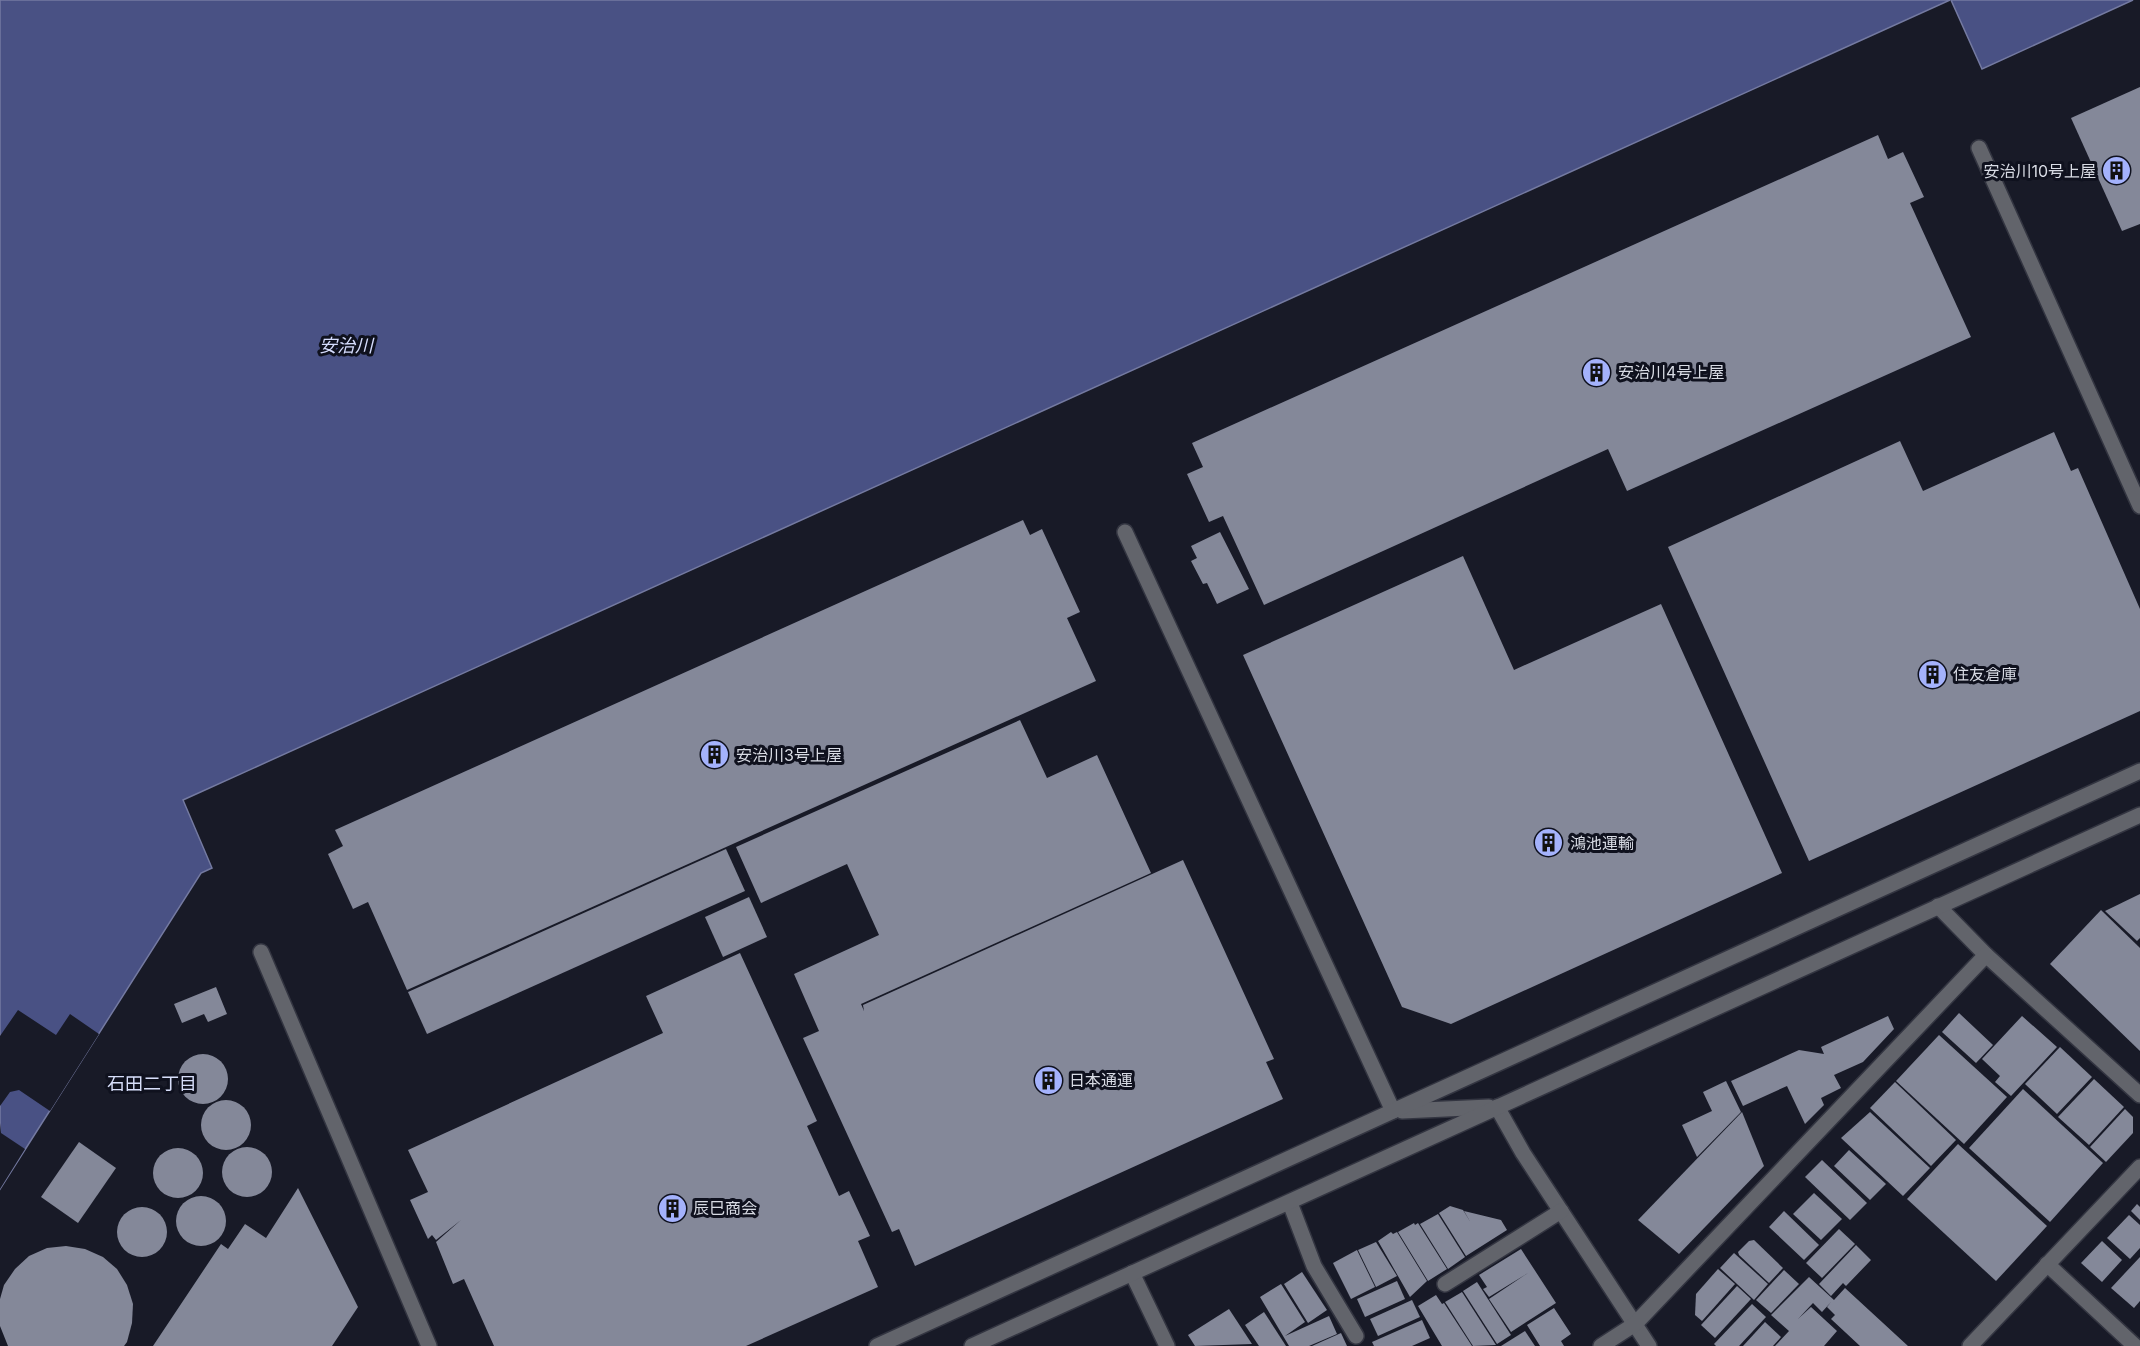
<svg xmlns="http://www.w3.org/2000/svg" width="2140" height="1346" viewBox="0 0 2140 1346" font-family="Inter,'Noto Sans JP',sans-serif">
  <style>
    .water { fill: #495184; stroke: #747aa1; stroke-width: 1.5 }
    .pier { fill: #181a27 }
    .building { fill: #848899 }
    .lines { fill: none; stroke-linecap: round; stroke-linejoin: round }
    .minor-casing { stroke: #333541; stroke-width: 18 }
    .minor { stroke: #62646b; stroke-width: 15 }
    .labels { text-anchor: middle; stroke-width: 6; stroke-linejoin: round; paint-order: stroke }
    .poi-label { font-size: 16px; fill: #d8dbe4; stroke: #0f111e; text-anchor: start }
    .water-label { font-size: 18px; font-style: italic; fill: #d5dcfd; stroke: #0f111e }
    .neighbourhood-label { font-size: 18px; fill: #d7defa; stroke: #0f111e }
  </style>
  <rect width="100%" height="100%" fill="#181a27"/>
  <!-- water -->
  <g class="water">
    <path d="M 0,0 L 1950,0 L 183,800 L 212,868 L 201,873 L 0,1189 Z"/>
    <path d="M 1951,0 L 2133,0 L 1982,69 Z"/>
  </g>
  <!-- pier -->
  <g class="pier">
    <path d="M 18,1010 L 56,1035 L 70,1014 L 99,1034 L 50,1111 L 19,1090 L 10,1092 L 0,1106 L 0,1036 Z"/>
    <path d="M 0,1123 L 1,1133 L 25,1149 L 0,1189 Z"/>
  </g>
  <!-- building -->
  <g class="building">
    <path d="M 2140,87 L 2140,224 L 2122,231 L 2071,118 Z"/>
    <path d="M 1878,135 L 1888,159 L 1903,152 L 1924,197 L 1910,203 L 1971,337 L 1627,491 L 1608,449 L 1264,605 L 1223,516 L 1209,522 L 1187,474 L 1203,467 L 1192,443 Z"/>
    <path d="M 2054,432 L 2071,471 L 2078,468 L 2140,609 L 2140,711 L 1809,861 L 1668,547 L 1900,441 L 1923,491 Z"/>
    <path d="M 1023,520 L 1030,535 L 1042,529 L 1080,612 L 1067,618 L 1096,681 L 407,990 L 368,902 L 353,909 L 328,854 L 343,846 L 335,830 Z"/>
    <path d="M 1220,532 L 1249,589 L 1217,604 L 1207,583 L 1203,584 L 1191,561 L 1197,558 L 1191,546 Z"/>
    <path d="M 1463,556 L 1514,670 L 1661,604 L 1782,873 L 1451,1024 L 1402,1007 L 1243,655 Z"/>
    <path d="M 1020,720 L 1047,778 L 1097,755 L 1151,873 L 861,1004 L 864,1011 L 863,1005 L 1183,860 L 1274,1059 L 1266,1062 L 1283,1099 L 915,1266 L 899,1229 L 892,1232 L 803,1038 L 819,1031 L 794,974 L 879,935 L 847,864 L 761,903 L 736,847 Z"/>
    <path d="M 726,849 L 745,891 L 427,1034 L 408,992 Z"/>
    <path d="M 2140,894 L 2140,938 L 2137,941 L 2105,911 Z"/>
    <path d="M 749,897 L 767,937 L 723,957 L 705,917 Z"/>
    <path d="M 2101,910 L 2140,948 L 2140,1051 L 2050,964 Z"/>
    <path d="M 740,953 L 817,1121 L 807,1126 L 839,1196 L 849,1191 L 870,1236 L 858,1241 L 878,1287 L 746,1346 L 494,1346 L 464,1279 L 453,1284 L 436,1242 L 461,1220 L 436,1240 L 432,1235 L 428,1239 L 410,1200 L 428,1192 L 408,1150 L 663,1033 L 646,996 Z"/>
    <path d="M 216,987 L 227,1014 L 208,1022 L 204,1014 L 182,1023 L 174,1004 Z"/>
    <path d="M 1959,1013 L 1993,1045 L 1976,1063 L 1942,1032 Z"/>
    <path d="M 1888,1016 L 1894,1029 L 1863,1062 L 1834,1075 L 1841,1088 L 1821,1098 L 1824,1105 L 1805,1124 L 1787,1086 L 1743,1106 L 1731,1081 L 1799,1050 L 1824,1054 L 1821,1047 Z"/>
    <path d="M 2022,1016 L 2057,1047 L 2011,1096 L 1995,1082 L 2000,1076 L 1982,1059 Z"/>
    <path d="M 1939,1035 L 2007,1097 L 1964,1144 L 1896,1081 Z"/>
    <path d="M 2060,1047 L 2092,1077 L 2057,1114 L 2025,1084 Z"/>
    <circle cx="203" cy="1079" r="25"/>
    <path d="M 2094,1079 L 2124,1107 L 2089,1145 L 2058,1117 Z"/>
    <path d="M 1726,1081 L 1741,1112 L 1697,1157 L 1682,1125 L 1712,1111 L 1703,1092 Z"/>
    <path d="M 1895,1082 L 1956,1140 L 1931,1166 L 1870,1108 Z"/>
    <path d="M 2023,1089 L 2103,1163 L 2050,1222 L 1969,1148 Z"/>
    <circle cx="226" cy="1125" r="25"/>
    <path d="M 2125,1109 L 2133,1117 L 2133,1133 L 2106,1162 L 2090,1147 Z"/>
    <path d="M 1742,1112 L 1764,1166 L 1679,1254 L 1638,1220 Z"/>
    <path d="M 1870,1112 L 1930,1168 L 1903,1196 L 1841,1138 Z"/>
    <path d="M 79,1142 L 116,1168 L 78,1223 L 41,1197 Z"/>
    <path d="M 1958,1144 L 2047,1226 L 1996,1281 L 1907,1199 Z"/>
    <circle cx="247" cy="1172" r="25"/>
    <circle cx="178" cy="1173" r="25"/>
    <path d="M 1849,1150 L 1886,1184 L 1870,1200 L 1834,1166 Z"/>
    <path d="M 1822,1160 L 1867,1203 L 1850,1220 L 1805,1177 Z"/>
    <path d="M 298,1188 L 358,1307 L 332,1346 L 153,1346 L 221,1244 L 228,1249 L 245,1224 L 266,1238 Z"/>
    <path d="M 1814,1193 L 1842,1219 L 1821,1240 L 1793,1214 Z"/>
    <circle cx="201" cy="1221" r="25"/>
    <path d="M 2137,1204 L 2140,1207 L 2140,1220 L 2131,1211 Z"/>
    <path d="M 1450,1206 L 1463,1210 L 1471,1223 L 1464,1211 L 1501,1220 L 1507,1230 L 1466,1256 L 1439,1213 Z"/>
    <circle cx="142" cy="1232" r="25"/>
    <path d="M 1784,1211 L 1819,1245 L 1804,1260 L 1769,1227 Z"/>
    <path d="M 1438,1214 L 1465,1257 L 1448,1269 L 1420,1224 Z"/>
    <path d="M 2129,1215 L 2140,1225 L 2140,1248 L 2130,1259 L 2107,1238 Z"/>
    <path d="M 1414,1223 L 1415,1225 L 1418,1223 L 1447,1269 L 1428,1281 L 1398,1232 Z"/>
    <path d="M 1839,1229 L 1855,1244 L 1822,1278 L 1806,1263 Z"/>
    <path d="M 1391,1232 L 1393,1234 L 1397,1232 L 1427,1281 L 1410,1297 L 1378,1241 Z"/>
    <path d="M 1754,1240 L 1783,1268 L 1769,1283 L 1739,1255 L 1738,1252 L 1749,1241 Z"/>
    <path d="M 2102,1241 L 2122,1260 L 2102,1282 L 2081,1263 Z"/>
    <path d="M 1376,1242 L 1397,1276 L 1376,1287 L 1358,1250 Z"/>
    <path d="M 1856,1245 L 1871,1260 L 1846,1286 L 1843,1283 L 1831,1296 L 1819,1284 Z"/>
    <path d="M 66,1246 L 85,1249 L 103,1257 L 117,1269 L 127,1285 L 133,1304 L 132,1323 L 127,1342 L 124,1346 L 8,1346 L 0,1326 L 0,1299 L 4,1285 L 15,1269 L 29,1256 L 47,1248 Z"/>
    <path d="M 1521,1249 L 1556,1303 L 1511,1332 L 1489,1299 L 1528,1273 L 1489,1297 L 1483,1289 L 1487,1287 L 1479,1275 Z"/>
    <path d="M 1357,1250 L 1375,1287 L 1351,1299 L 1333,1263 Z"/>
    <path d="M 1734,1253 L 1768,1284 L 1754,1300 L 1720,1268 Z"/>
    <path d="M 2140,1257 L 2140,1301 L 2134,1308 L 2111,1288 Z"/>
    <path d="M 1718,1269 L 1735,1284 L 1702,1321 L 1695,1315 L 1696,1294 Z"/>
    <path d="M 1784,1270 L 1799,1284 L 1771,1313 L 1756,1300 Z"/>
    <path d="M 1302,1272 L 1327,1310 L 1308,1323 L 1284,1284 Z"/>
    <path d="M 1809,1277 L 1834,1300 L 1845,1288 L 1908,1346 L 1860,1346 L 1831,1319 L 1835,1315 L 1827,1307 L 1831,1302 L 1822,1312 L 1813,1303 L 1798,1319 L 1811,1307 L 1837,1331 L 1824,1346 L 1775,1346 L 1789,1331 L 1771,1315 Z"/>
    <path d="M 1397,1281 L 1405,1299 L 1365,1317 L 1357,1299 Z"/>
    <path d="M 1477,1282 L 1511,1335 L 1497,1344 L 1463,1291 Z"/>
    <path d="M 1281,1284 L 1305,1322 L 1285,1336 L 1329,1316 L 1337,1334 L 1309,1346 L 1289,1346 L 1260,1297 Z"/>
    <path d="M 1737,1286 L 1751,1299 L 1715,1338 L 1701,1325 Z"/>
    <path d="M 1462,1292 L 1496,1345 L 1473,1346 L 1445,1302 Z"/>
    <path d="M 1436,1295 L 1442,1304 L 1444,1303 L 1472,1346 L 1442,1346 L 1418,1306 Z"/>
    <path d="M 1412,1300 L 1420,1317 L 1378,1336 L 1370,1319 Z"/>
    <path d="M 1752,1304 L 1766,1317 L 1739,1346 L 1716,1346 L 1714,1344 Z"/>
    <path d="M 1554,1308 L 1571,1334 L 1561,1341 L 1564,1346 L 1540,1346 L 1527,1325 Z"/>
    <path d="M 1229,1309 L 1252,1344 L 1195,1346 L 1188,1335 Z"/>
    <path d="M 1264,1312 L 1286,1346 L 1259,1346 L 1245,1325 Z"/>
    <path d="M 1422,1320 L 1430,1338 L 1412,1346 L 1374,1346 L 1372,1342 Z"/>
    <path d="M 1765,1322 L 1781,1337 L 1773,1346 L 1743,1346 Z"/>
    <path d="M 1525,1331 L 1535,1346 L 1501,1346 Z"/>
    <path d="M 1341,1333 L 1347,1346 L 1312,1346 Z"/>
  </g>
  <g class="lines">
    <defs>
      <g id="minor">
        <path d="M 1979,148 L 2140,506"/>
        <path d="M 1125,532 L 1393,1111"/>
        <path d="M 1938,906 L 1986,955 L 2140,1095"/>
        <path d="M 261,952 L 429,1346"/>
        <path d="M 1497,1107 L 1523,1153 L 1649,1346"/>
        <path d="M 1402,1111 L 1489,1107"/>
        <path d="M 1290,1203 L 1314,1266 L 1356,1336"/>
        <path d="M 2047,1264 L 2135,1346"/>
        <path d="M 1132,1273 L 1167,1346"/>
        <path d="M 1445,1284 L 1561,1211"/>
        <path d="M 877,1346 L 2140,771"/>
        <path d="M 972,1346 C 1361,1168 1750,990 2140,815"/>
        <path d="M 1601,1346 L 1635,1324 L 1986,955"/>
        <path d="M 1970,1346 L 2140,1167"/>
      </g>
    </defs>
    <!-- minor casing -->
    <use href="#minor" class="minor-casing"/>
    <!-- minor -->
    <use href="#minor" class="minor"/>
  </g>
  <!-- icons -->
  <defs>
    <symbol id="building-disc" viewBox="-11 -11 22 22"><circle r="9.5" fill="#a4b2fc" stroke="#0f111e"/><path d="M-4-6H4V6H1V3H-1V6H-4ZM-2.5-4.3h1.7v1.8h-1.7ZM.8-4.3h1.7v1.8H.8ZM-2.5-1h1.7V.8h-1.7ZM.8-1h1.7V.8H.8Z" fill="#111"/></symbol>
  </defs>
  <g fill-rule="evenodd">
    <use href="#building-disc" x="2100" y="154" width="33" height="33"/>
    <use href="#building-disc" x="1580" y="356" width="33" height="33"/>
    <use href="#building-disc" x="1916" y="658" width="33" height="33"/>
    <use href="#building-disc" x="698" y="738" width="33" height="33"/>
    <use href="#building-disc" x="1532" y="826" width="33" height="33"/>
    <use href="#building-disc" x="1032" y="1064" width="33" height="33"/>
    <use href="#building-disc" x="656" y="1192" width="33" height="33"/>
  </g>
  <g class="labels">
    <!-- poi labels -->
    <g class="poi-label">
      <text x="2096" y="177" text-anchor="end">安治川10号上屋</text>
      <text x="1618" y="378">安治川4号上屋</text>
      <text x="1953" y="680">住友倉庫</text>
      <text x="736" y="761">安治川3号上屋</text>
      <text x="1570" y="849">鴻池運輸</text>
      <text x="1069" y="1086">日本通運</text>
      <text x="693" y="1214">辰巳商会</text>
    </g>
    <!-- water labels -->
    <g class="water-label">
      <text x="346" y="352">安治川</text>
    </g>
    <!-- neighbourhood labels -->
    <g class="neighbourhood-label">
      <text x="152" y="1090">石田二丁目</text>
    </g>
  </g>
</svg>
